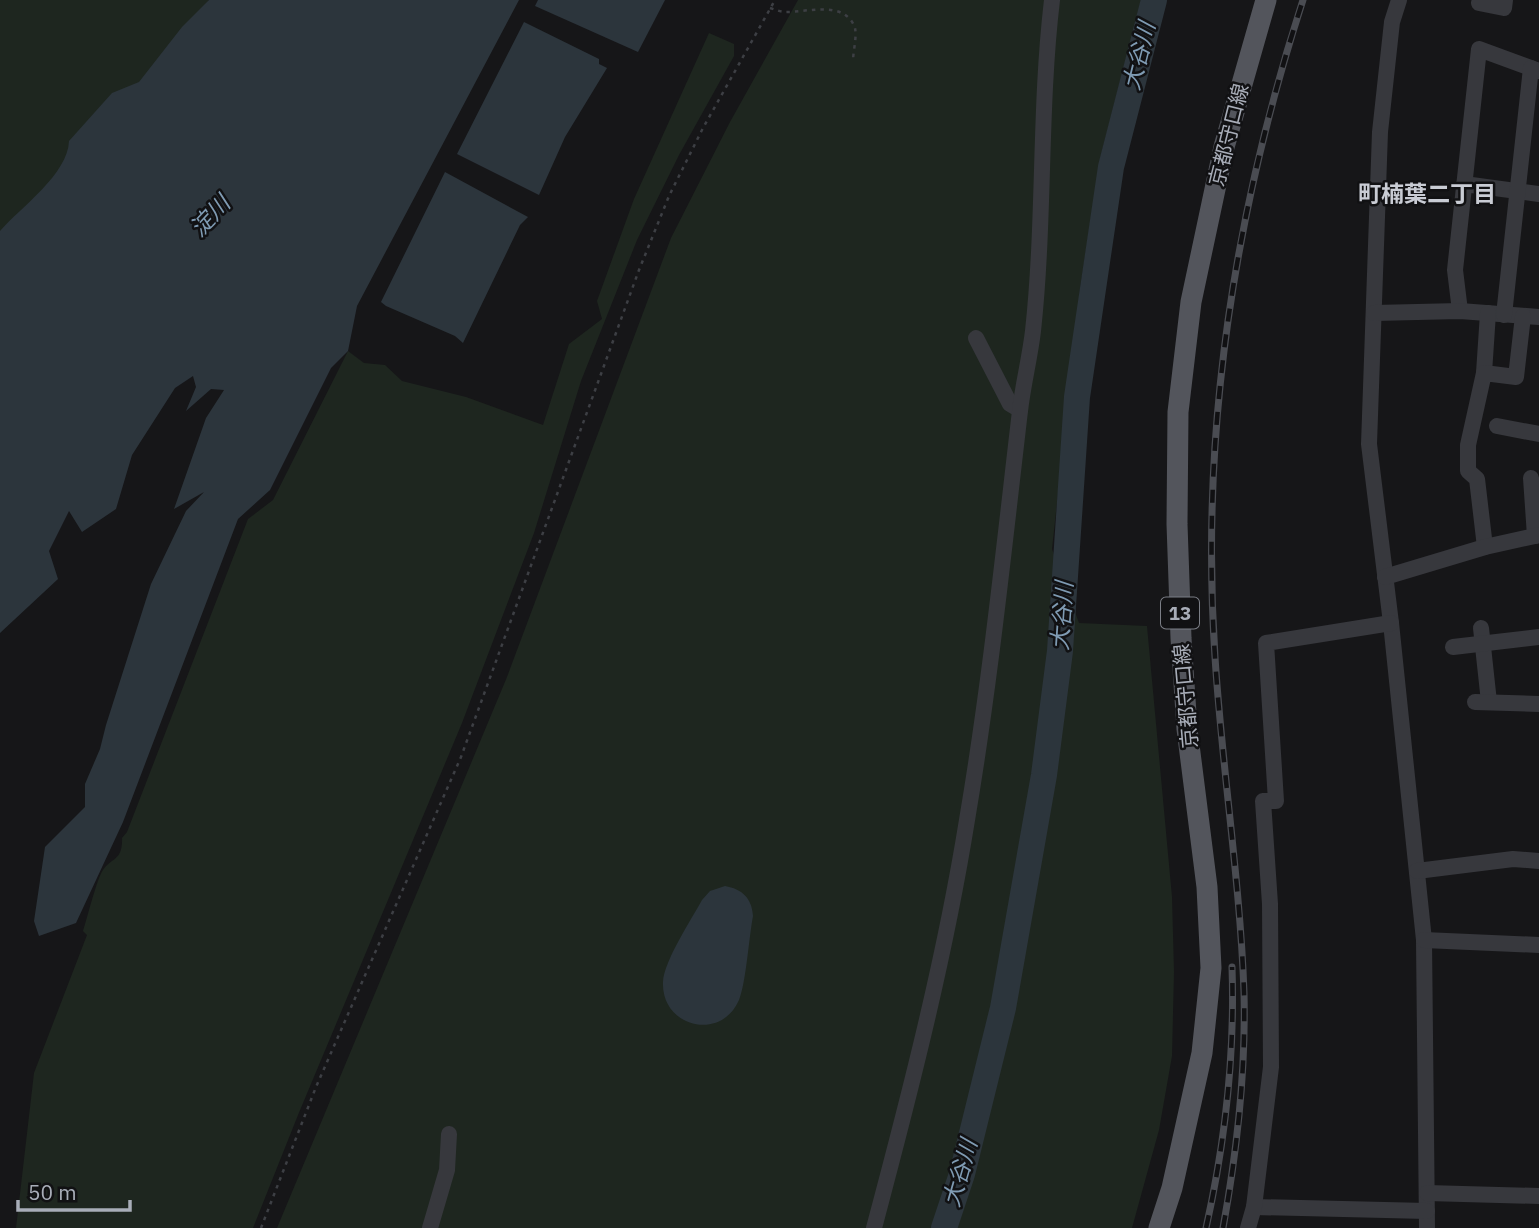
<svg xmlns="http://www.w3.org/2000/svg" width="1539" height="1228" viewBox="0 0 1539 1228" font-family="'IBM Plex Sans','Noto Sans JP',sans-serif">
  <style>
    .green { fill: #1e261f }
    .water { fill: #2c353c }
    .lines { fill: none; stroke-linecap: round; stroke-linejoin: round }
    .river { stroke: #2c353c; stroke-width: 26 }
    .path { stroke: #3d3f44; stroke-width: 2.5; stroke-dasharray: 3.5 5; stroke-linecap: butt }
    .minor { stroke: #37383d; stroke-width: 16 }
    .major { stroke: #53555c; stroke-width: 21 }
    .rail-casing { stroke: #4a4c52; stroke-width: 7 }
    .rail { stroke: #111113; stroke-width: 4.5; stroke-dasharray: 13; stroke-linecap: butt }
    .labels { text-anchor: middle; stroke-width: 5; stroke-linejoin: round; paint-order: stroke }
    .shield { fill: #111113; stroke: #7b7e86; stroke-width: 2 }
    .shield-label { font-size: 19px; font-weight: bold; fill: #a8adb8 }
    .street-label { font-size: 21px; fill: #a8adb8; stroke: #111113 }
    .water-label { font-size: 23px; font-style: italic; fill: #7f9bb3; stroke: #111113 }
    .neighbourhood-label { font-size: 23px; font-weight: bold; fill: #c9ccd4; stroke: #111113 }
  </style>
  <rect width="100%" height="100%" fill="#161618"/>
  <!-- green -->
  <g class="green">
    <path d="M 0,0 L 209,0 L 0,261 Z"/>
    <path d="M 798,0 L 1141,0 L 1100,159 L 1080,289 L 1052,549 L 1079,623 L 1147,626 L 1172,897 L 1174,972 L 1172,1056 L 1159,1130 L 1132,1228 L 277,1228 L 507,677 L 671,238 L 730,122 Z"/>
    <path d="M 709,33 L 734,44 L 734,56 L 679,155 L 637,240 L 581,381 L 534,533 L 462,723 L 298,1115 L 253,1228 L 16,1228 L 34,1073 L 87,935 L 83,931 C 87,919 97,878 103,870 C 111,858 123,861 122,838 L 127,832 L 248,519 L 273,500 L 348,351 L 364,363 L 385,365 L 402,381 L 466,397 L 543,425 L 569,344 L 602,319 L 597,301 L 634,199 Z"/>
  </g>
  <!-- water -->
  <g class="water">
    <path d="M 209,0 L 519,0 L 357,306 L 348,351 L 331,368 L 270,490 L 238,519 L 123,822 L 76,923 L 39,936 L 34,921 L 45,847 L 85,807 L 85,784 L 100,749 L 106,725 L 151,584 L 186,511 L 204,492 L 174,509 L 206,418 L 224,390 L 211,389 L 186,411 L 196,387 L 193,376 L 175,388 L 132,455 L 116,509 L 82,532 L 69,511 L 49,551 L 58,579 L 0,633 L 0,231 C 21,207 68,174 69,141 L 112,93 L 139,82 L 182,27 Z"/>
    <path d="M 538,0 L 665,0 L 638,52 L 535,6 Z"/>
    <path d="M 524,22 L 599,59 L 599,64 L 607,68 L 565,137 L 539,195 L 457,154 Z"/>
    <path d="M 445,172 L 528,217 L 520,225 L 463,343 L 455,336 L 386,306 L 381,302 Z"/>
    <path d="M 725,886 C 742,889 752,898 753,916 C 749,937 746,983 739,1000 C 721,1042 661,1027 663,982 C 664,961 691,920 702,900 L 710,891 Z"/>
  </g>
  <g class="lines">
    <!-- river -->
    <path class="river" d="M 944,1228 L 962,1174 L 1003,1008 L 1044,775 L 1060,651 L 1077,397 L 1111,167 L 1154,0"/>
    <!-- path -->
    <g class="path">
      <path d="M 770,8 C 776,10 781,12 786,12 C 808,12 845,0 855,28 C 857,37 853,52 853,61"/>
      <path d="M 261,1228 L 316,1087 L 461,757 L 639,270 L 669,196 L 703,128 L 775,0"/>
    </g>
    <!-- minor -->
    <g class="minor">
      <path d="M 1399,0 L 1392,22 L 1380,132 L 1369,444 L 1391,623 L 1424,940 L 1427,1228"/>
      <path d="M 1479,3 L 1504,8 L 1505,0"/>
      <path d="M 1464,184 L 1539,194"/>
      <path d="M 1460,311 L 1455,270 L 1479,49 L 1539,71"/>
      <path d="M 1374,313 L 1460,311 L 1539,317"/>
      <path d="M 1504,315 L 1531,68"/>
      <path d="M 976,338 L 1010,404 L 1020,410"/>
      <path d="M 1484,373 L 1488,313"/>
      <path d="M 1497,426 L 1539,434"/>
      <path d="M 1531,478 L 1535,536"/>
      <path d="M 1485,547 L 1477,479 L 1468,471 L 1468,445 L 1484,373 L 1516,377 L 1523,316"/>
      <path d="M 1385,577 L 1485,547 L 1539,535"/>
      <path d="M 1481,628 L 1489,702"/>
      <path d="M 1453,647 L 1539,637"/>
      <path d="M 1475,702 L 1539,704"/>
      <path d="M 1417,871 L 1513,859 L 1539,861"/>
      <path d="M 1424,940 L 1539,945"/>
      <path d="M 1427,1193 L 1539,1196"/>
      <path d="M 1254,1207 L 1427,1211"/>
      <path d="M 430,1228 L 447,1170 L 449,1134"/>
      <path d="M 874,1228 C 910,1093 945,957 967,820 C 990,684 1004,547 1020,411 C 1023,384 1030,357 1033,331 C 1045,220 1039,110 1052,0"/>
      <path d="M 1248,1228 L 1254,1207 L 1271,1067 L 1270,904 L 1263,801 L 1276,801 L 1266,643 L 1391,623"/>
    </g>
    <!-- major -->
    <path class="major" d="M 1159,1228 L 1172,1188 L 1202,1053 L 1211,968 L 1207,887 L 1187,729 L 1181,638 L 1177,524 L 1178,412 L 1191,302 L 1224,147 L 1266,0"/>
    <defs>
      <g id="rail">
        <path d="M 1206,1228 C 1225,1143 1235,1055 1232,967"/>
        <path d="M 1223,1228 C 1237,1151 1246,1071 1244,992 C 1240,880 1222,769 1215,657 C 1200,433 1234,213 1303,0"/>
      </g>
    </defs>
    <!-- rail casing -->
    <use href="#rail" class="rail-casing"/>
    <!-- rail -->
    <use href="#rail" class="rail"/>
  </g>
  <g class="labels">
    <!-- shield labels -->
    <rect class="shield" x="1161" y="597.5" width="38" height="31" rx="5"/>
    <g class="shield-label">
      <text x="1180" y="620">13</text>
    </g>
    <!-- street labels -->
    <g class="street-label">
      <text transform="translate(1229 135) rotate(-76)" y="7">京都守口線</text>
      <text transform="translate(1186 696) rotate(-95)" y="7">京都守口線</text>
    </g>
    <!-- water labels -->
    <g class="water-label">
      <text transform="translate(1139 56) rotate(-76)" y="8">大谷川</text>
      <text transform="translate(210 216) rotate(-47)" y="8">淀川</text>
      <text transform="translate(1062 616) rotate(-86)" y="8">大谷川</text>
      <text transform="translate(960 1173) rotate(-74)" y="8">大谷川</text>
    </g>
    <!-- neighbourhood labels -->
    <g class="neighbourhood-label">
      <text x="1427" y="202">町楠葉二丁目</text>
    </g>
  </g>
  <!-- scale -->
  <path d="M18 1200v10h112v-10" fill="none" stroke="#a8adb8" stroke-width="3.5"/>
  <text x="28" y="1200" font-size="21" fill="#a8adb8" stroke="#111113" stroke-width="5" paint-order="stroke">50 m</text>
</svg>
